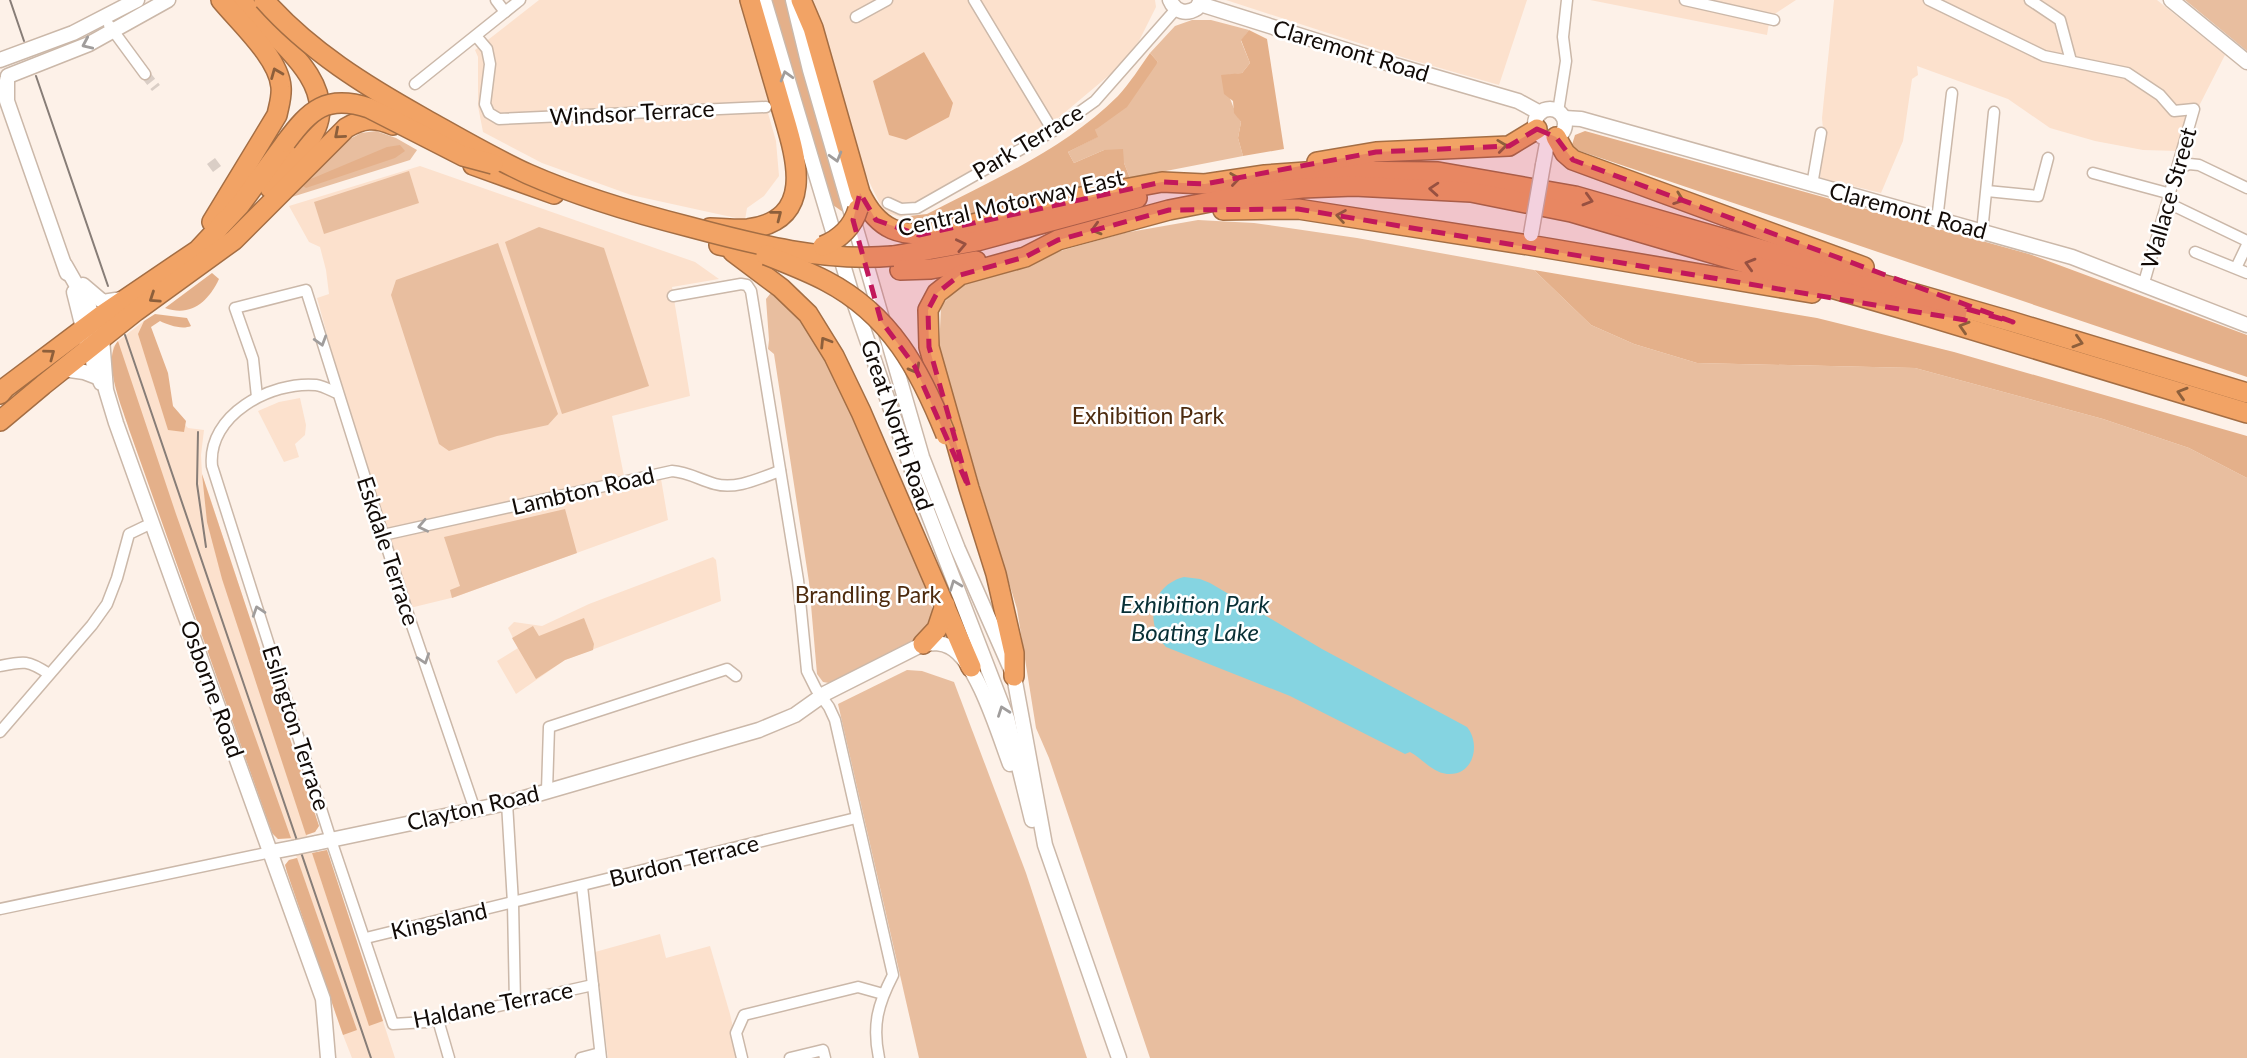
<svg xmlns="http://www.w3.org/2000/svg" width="2247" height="1058" viewBox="0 0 2247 1058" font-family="Lato,sans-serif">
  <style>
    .built { fill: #fce1cd }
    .green { fill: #e8be9f }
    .forest { fill: #e4b08a }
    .water { fill: #85d4e1 }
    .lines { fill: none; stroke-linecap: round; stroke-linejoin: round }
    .street-tunnel { stroke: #dacec6; stroke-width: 10; stroke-dasharray: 10 5; stroke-linecap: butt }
    .street-casing { stroke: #cbb8a9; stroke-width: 13 }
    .secondary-casing { stroke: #cbb8a9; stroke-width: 17 }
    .highway-casing { stroke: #a46e44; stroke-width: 22 }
    .street { stroke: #fff; stroke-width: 10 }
    .secondary { stroke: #fff; stroke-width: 14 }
    .highway { stroke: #f2a365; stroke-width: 19 }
    .tram { stroke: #877d77; stroke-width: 2 }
    .secondary-bridge-casing { stroke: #cbb8a9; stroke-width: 17; stroke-linecap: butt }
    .highway-bridge-casing { stroke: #a46e44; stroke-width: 22; stroke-linecap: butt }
    .secondary-bridge { stroke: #fff; stroke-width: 14 }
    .highway-bridge { stroke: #f2a365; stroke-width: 19 }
    .oneway { stroke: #a09d9c }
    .oneway2 { stroke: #8d5f3b }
    .marked { fill: #c2185b; fill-opacity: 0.2; stroke: #c2185b; stroke-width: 5; stroke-dasharray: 14 9; stroke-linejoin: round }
    .labels { text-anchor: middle; stroke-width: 5; stroke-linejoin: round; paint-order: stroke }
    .street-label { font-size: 23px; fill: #120b07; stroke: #fff }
    .park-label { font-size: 23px; fill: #4d2b0e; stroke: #fff }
    .water-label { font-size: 24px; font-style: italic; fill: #083036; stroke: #fff }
  </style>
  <rect width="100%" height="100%" fill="#fdf1e8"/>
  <!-- built -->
  <g class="built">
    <path d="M 539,0 L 750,0 L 772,96 L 768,113 L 776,141 L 779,176 L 764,196 L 747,208 L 745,220 L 631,195 L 542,163 L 483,132 L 478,106 L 478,57 L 475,50 Z"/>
    <path d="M 810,0 L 1155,0 L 1156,7 L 1139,41 L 1119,67 L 1051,124 L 920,200 L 923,211 L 901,217 L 884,212 L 858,159 Z"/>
    <path d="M 1226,0 L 1527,0 L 1499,85 L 1405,58 Z"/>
    <path d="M 1590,0 L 1796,0 L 1770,17 L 1767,35 Z"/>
    <path d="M 1834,0 L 2157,0 L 2225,55 L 2199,106 L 2190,103 L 2177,151 L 2143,150 L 2095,141 L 2050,128 L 2008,99 L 1917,66 L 1918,75 L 1912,79 L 1903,141 L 1881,193 L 1820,178 L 1824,141 L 1822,118 Z"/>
    <path d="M 420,166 L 695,262 L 719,279 L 672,287 L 690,396 L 612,416 L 625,481 L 660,473 L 668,520 L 455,597 L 410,608 L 356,441 L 317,298 L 329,294 L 326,270 L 320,247 L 309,242 L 289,206 Z"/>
    <path d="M 144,321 L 170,409 L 188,428 L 204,430 L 201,455 L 202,474 L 319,826 L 315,832 L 307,835 L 312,853 L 327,850 L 395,1058 L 352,1058 L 343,1035 L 287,872 L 285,865 L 289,860 L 297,858 L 291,839 L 278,839 L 272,833 L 130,432 L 115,384 L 112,355 L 113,347 L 118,341 Z"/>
    <path d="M 300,398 L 306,425 L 305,435 L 295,444 L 299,457 L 284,462 L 258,411 L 279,402 Z"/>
    <path d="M 713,557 L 716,560 L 721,601 L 565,660 L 516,694 L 497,661 L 518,648 L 508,628 L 514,622 L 542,626 L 589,604 Z"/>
    <path d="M 660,934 L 666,958 L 710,946 L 730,1014 L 740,1058 L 608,1058 L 595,952 Z"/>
  </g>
  <!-- green -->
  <g class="green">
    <path d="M 2185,0 L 2247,0 L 2247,51 Z"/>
    <path d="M 1192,20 L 1211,20 L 1249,30 L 1241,41 L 1250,63 L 1242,73 L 1222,76 C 1228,90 1233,111 1241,122 L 1238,138 L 1243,156 L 1130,178 L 1124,163 L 1104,150 L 1074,163 L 1068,152 L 1097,137 L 1094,131 L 1158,62 L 1150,53 L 1175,26 Z"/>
    <path d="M 376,131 L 396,138 L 417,150 L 410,160 L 279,201 L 348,140 L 361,133 Z"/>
    <path d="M 409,171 L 419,203 L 324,234 L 314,202 Z"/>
    <path d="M 1198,220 L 1254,223 L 1357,238 L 1534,270 L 1591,325 L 1634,344 L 1697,363 L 1915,368 L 2103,419 L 2189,448 L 2247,478 L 2247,1058 L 1150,1058 L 1049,758 L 1036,728 L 1017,609 L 939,352 L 941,306 L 968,277 L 1124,233 Z"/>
    <path d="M 539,227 L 604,248 L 649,386 L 562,414 L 505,242 Z"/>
    <path d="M 498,243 L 558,414 L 548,425 L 497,436 L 449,451 L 439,444 L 391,295 L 396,280 Z"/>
    <path d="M 770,294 L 775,294 L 806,326 L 842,389 L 921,573 L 935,617 L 928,633 L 829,683 L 823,682 L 817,674 L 809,582 L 774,354 L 768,349 L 769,340 L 766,299 Z"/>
    <path d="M 565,509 L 577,553 L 452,598 L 450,590 L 460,586 L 444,537 Z"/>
    <path d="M 584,618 L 594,644 L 593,650 L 565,660 L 536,679 L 512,638 L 533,626 L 539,636 Z"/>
    <path d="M 907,670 L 922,671 L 954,682 L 1026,873 L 1087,1058 L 919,1058 L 838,704 Z"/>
  </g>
  <!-- forest -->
  <g class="forest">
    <path d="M 772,0 L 785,0 L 843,212 L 830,203 Z"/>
    <path d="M 1249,30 L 1267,39 L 1284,149 L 1243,156 L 1238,138 L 1241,122 L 1234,113 L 1233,101 L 1224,94 L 1221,75 L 1242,73 L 1250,63 L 1241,40 Z"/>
    <path d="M 924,52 L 953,103 L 949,117 L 906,140 L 889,135 L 873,81 Z"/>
    <path d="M 1150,53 L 1158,62 L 1127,107 L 1095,130 L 1098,137 L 1068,152 L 1074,163 L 1104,150 L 1123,149 L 1124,163 L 1130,178 L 1090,184 L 994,206 L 938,225 L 906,224 L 909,216 L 927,214 C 993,180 1065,149 1118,96 C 1130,83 1140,67 1150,53 Z"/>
    <path d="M 1585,131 L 2029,254 L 2247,335 L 2247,377 L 1571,148 L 1575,135 Z"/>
    <path d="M 400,145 L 405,151 L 395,158 L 306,188 L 303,186 L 306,181 L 387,147 Z"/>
    <path d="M 1534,270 L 1817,318 L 1954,352 L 2247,436 L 2247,478 L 2189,448 L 2103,419 L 1915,368 L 1697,363 L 1634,344 L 1591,325 Z"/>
    <path d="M 212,273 L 219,279 C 208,302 191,317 165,308 Z"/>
    <path d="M 155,314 L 187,318 L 191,326 C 182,330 168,325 160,321 L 151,327 L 168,373 L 173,406 L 186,421 L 184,432 L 168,430 L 138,334 L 144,321 Z"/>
    <path d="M 118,341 L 176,514 L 291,838 L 278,839 L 272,833 L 130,432 C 123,409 101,361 118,341 Z"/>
    <path d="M 202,474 L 319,826 L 315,832 L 306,835 L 222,579 L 207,522 Z"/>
    <path d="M 327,850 L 383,1021 L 369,1026 L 312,853 Z"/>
    <path d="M 297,858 L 357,1030 L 343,1035 L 287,872 L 285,865 L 289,860 Z"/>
  </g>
  <!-- water -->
  <path class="water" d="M 1184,577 L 1200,579 L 1210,583 L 1322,649 L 1467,727 C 1481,744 1474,776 1447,774 C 1431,772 1422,758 1410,752 L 1405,754 L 1290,696 L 1166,647 C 1144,623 1151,585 1184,577 Z"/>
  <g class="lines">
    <!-- street-tunnel -->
    <g class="street-tunnel">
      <path d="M 145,74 L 156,88"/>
      <path d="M 211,161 L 217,169"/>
    </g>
    <defs>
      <g id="street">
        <path d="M 496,0 L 505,12"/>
        <path d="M 974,0 L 1053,131"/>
        <path d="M 1685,0 L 1774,20"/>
        <path d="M 1929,0 L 2044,56 L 2127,73 L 2160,95 L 2174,111 L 2194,109 L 2143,286"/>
        <path d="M 2030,0 L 2060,20 L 2071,61"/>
        <path d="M 856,17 L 887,0"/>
        <path d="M 109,25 L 145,74"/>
        <path d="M 476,36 L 487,49 L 490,64 L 485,104 L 489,113 L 499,119 L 766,107"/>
        <path d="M 415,84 L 520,0"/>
        <path d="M 1558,112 L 1566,61 L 1563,37 L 1567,0"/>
        <path d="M 2178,169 L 2189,164 L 2199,165 L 2247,188"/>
        <path d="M 2093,173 L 2171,194"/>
        <path d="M 1812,185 L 1821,133"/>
        <path d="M 1987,191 L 2038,196 L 2048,158"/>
        <path d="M 888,203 L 901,209 L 917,208 L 1053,131 L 1095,101 L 1176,9"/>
        <path d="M 2168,203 L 2247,241"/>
        <path d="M 1937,220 L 1952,93"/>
        <path d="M 1982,232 L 1994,112"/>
        <path d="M 2195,252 L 2247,273"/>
        <path d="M 2236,268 L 2247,245"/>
        <path d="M 673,296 L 741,284 L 747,285 L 751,291 L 798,580 L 807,671 L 816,689 L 829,707 L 835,720 L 893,975 C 878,1004 872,1025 879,1058"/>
        <path d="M 337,393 C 330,390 323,386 316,385 C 271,381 207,415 212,466 L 331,840 L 393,1024 L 426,1022 L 593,985"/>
        <path d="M 257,397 L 253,359 L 235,308 L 306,290 L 407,611 L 475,810"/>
        <path d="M 383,535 L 672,471 C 688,472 700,480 715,484 C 736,490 760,478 780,471"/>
        <path d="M 0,666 C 24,661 28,660 49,674"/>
        <path d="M 0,732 L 92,625 L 107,604 L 117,578 L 129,534 L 152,523"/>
        <path d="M 547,791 L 549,727 L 727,669 L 736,676"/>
        <path d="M 507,803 L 513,903 L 515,1003"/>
        <path d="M 582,886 L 601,1058"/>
        <path d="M 0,909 L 271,852"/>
        <path d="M 366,938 L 856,818"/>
        <path d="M 438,1020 L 449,1058"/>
        <path d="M 581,1058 L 600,1053"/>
        <path d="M 742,1058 L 736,1033 L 744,1015 L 858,987 L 883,994"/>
        <path d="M 790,1058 L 823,1050 L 825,1058"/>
      </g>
      <g id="secondary">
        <path d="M 764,0 L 855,305 L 916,482 L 1007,718 L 1032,820"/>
        <path d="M 793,0 L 810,70 L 922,457 L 958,549 L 1014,676 L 1045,845 L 1119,1058"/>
        <path d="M 1170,0 C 1175,12 1186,15 1197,8 L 1201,0"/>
        <path d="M 2171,0 L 2247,62"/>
        <path d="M 1200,4 L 1384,62 L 1518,101 L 1540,113"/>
        <path d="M 0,60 L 73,33 L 137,0"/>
        <path d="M 8,76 L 89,44 L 168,0"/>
        <path d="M 7,80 L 7,101 L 67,273"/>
        <circle cx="1550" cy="124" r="15"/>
        <path d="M 1564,118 L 1581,119 L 2072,257 L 2247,325"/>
        <path d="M 1543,165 L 1548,138"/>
        <path d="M 65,265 L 89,307 L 102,338 L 106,390 L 116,423 L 323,999 L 328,1058"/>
        <path d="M 83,285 L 103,302 L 122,299"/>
        <path d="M 74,292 L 88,348 L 101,383"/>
        <path d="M 63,369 L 84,372 L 97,377"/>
        <path d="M 316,843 L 507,803 L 759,730 L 795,715 L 826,693 L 923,644 C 933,643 941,642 950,647 C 977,661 999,735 1010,764"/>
        <path d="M 271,852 L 297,847"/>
      </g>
      <g id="highway">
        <path d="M 241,0 C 267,34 337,78 316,128 C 306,150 285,169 270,188"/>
        <path d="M 801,0 L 813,28 L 860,193 C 878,231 901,238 941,232 L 1081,197 L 1162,182 L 1205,184 L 1265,175 L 1320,171 L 1438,172 L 1575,196 L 2013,322 L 2247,393"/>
        <path d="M 1556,137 L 1565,153 L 1573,160 L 1864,267"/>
        <path d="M 1317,162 L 1376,152 L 1509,146 L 1537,129"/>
        <path d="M 473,165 L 554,194"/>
        <path d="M 1223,210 L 1298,209 L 1529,245 L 1812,293"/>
        <path d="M 212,222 L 277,115 C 279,105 282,97 281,87 C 279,58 239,22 221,0"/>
        <path d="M 710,228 C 722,228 736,230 748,229 C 821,219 793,149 780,103 C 770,69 760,34 750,0"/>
        <path d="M 719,245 L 782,258"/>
        <path d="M 733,252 L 781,288 L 808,314 L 834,356 L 861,412 L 971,667"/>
        <path d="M 893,256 L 977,241 L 1137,198"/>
        <path d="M 900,270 L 931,269 L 976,261"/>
        <path d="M 0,394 L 5,388 L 102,315 L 198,250 L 240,205 L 286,142"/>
        <path d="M 0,421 L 43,385 L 136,311 L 234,240 L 346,128 C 363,118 375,117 393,125"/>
        <path d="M 923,644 L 937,629 L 945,605"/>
        <path d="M 1014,676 L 1014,653 L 996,574 L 969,488 L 929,347 L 928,310 L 937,293 L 960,275 L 1025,257 L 1058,240 L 1169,210 L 1251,194 L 1302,188 L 1354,186 L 1471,192 L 1571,212 L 1910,311 L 2247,413"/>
      </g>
    </defs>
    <!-- street casing -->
    <use href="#street" class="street-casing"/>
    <!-- secondary casing -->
    <use href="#secondary" class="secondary-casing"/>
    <!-- highway casing -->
    <use href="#highway" class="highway-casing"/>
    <!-- street -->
    <use href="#street" class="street"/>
    <!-- secondary -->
    <use href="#secondary" class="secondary"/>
    <!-- highway -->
    <use href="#highway" class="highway"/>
    <!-- tram -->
    <g class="tram">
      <path d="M 10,0 L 24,41"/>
      <path d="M 36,76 L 108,286"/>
      <path d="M 125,335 L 371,1058"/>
      <path d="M 198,432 L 197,484 L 206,547"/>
    </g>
    <defs>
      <g id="secondary-bridge">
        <path d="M 1531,234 L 1543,165"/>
        <path d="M 297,847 L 316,843"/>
      </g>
      <g id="highway-bridge">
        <path d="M 264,0 C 309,51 366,86 425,119 C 459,138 493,158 528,174 C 580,197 635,213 690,227 C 757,245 824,262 893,256"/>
        <path d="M 286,142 C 310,110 326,94 369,108 L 463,156 L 493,164"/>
        <path d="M 823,246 C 840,239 853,226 858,209"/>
        <path d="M 766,255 C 786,263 807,271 826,281 C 891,315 920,370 946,435"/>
      </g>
    </defs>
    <!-- secondary-bridge casing -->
    <use href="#secondary-bridge" class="secondary-bridge-casing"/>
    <!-- highway-bridge casing -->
    <use href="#highway-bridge" class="highway-bridge-casing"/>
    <!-- secondary-bridge -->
    <use href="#secondary-bridge" class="secondary-bridge"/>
    <!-- highway-bridge -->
    <use href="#highway-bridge" class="highway-bridge"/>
  </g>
  <!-- one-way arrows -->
  <defs><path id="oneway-chevron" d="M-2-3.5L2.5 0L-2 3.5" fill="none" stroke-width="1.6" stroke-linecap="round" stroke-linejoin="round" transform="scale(1.75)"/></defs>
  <g class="oneway">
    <use href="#oneway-chevron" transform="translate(87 44) rotate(156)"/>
    <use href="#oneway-chevron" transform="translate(786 76) rotate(-106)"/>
    <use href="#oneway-chevron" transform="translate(836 157) rotate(74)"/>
    <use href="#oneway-chevron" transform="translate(321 341) rotate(73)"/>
    <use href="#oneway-chevron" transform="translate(423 526) rotate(168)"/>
    <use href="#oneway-chevron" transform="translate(955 585) rotate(-111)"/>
    <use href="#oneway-chevron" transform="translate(258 611) rotate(-108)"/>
    <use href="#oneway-chevron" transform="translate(424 659) rotate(71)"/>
    <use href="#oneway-chevron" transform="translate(1003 711) rotate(-110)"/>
  </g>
  <g class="oneway2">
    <use href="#oneway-chevron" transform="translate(276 73) rotate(-112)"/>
    <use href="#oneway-chevron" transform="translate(339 134) rotate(139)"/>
    <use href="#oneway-chevron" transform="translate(1502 146) rotate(-7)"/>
    <use href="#oneway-chevron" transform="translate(1235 179) rotate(-8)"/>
    <use href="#oneway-chevron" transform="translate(1434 189) rotate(-176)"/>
    <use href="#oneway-chevron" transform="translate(1679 199) rotate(20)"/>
    <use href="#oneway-chevron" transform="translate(1588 200) rotate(16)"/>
    <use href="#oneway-chevron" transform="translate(777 215) rotate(-38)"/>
    <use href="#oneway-chevron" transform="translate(1341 216) rotate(-171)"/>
    <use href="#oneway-chevron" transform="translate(1096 229) rotate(164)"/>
    <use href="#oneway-chevron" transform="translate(961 245) rotate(-12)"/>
    <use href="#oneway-chevron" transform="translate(1750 264) rotate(-164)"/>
    <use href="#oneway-chevron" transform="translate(154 298) rotate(146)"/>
    <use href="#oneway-chevron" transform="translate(1964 327) rotate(-163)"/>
    <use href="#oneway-chevron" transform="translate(825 342) rotate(-122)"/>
    <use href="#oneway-chevron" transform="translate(2078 342) rotate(17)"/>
    <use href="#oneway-chevron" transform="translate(50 354) rotate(-37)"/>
    <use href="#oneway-chevron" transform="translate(915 369) rotate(61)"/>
    <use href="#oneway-chevron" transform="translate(2182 393) rotate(-163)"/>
  </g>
  <!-- marked area -->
  <path class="marked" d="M 1537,129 L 1556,137 L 1573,160 L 2013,322 L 1967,309 L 1965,320 L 1298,209 L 1169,210 L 1058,240 L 1025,257 L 960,275 L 937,293 L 928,310 L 929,347 L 969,488 L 914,365 L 881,321 L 853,220 L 860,193 L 876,220 L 919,235 L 1162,182 L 1205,184 L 1376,152 L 1509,146 Z"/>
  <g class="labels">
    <!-- street labels -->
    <g class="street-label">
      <text transform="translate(1351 51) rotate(17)" y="8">Claremont Road</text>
      <text transform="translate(632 113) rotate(-3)" y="8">Windsor Terrace</text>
      <text transform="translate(1028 142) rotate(-31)" y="8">Park Terrace</text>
      <text transform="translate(2169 198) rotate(-74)" y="8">Wallace Street</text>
      <text transform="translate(1011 203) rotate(-13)" y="8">Central Motorway East</text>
      <text transform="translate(1908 211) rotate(15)" y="8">Claremont Road</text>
      <text transform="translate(897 425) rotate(71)" y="8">Great North Road</text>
      <text transform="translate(583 491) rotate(-13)" y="8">Lambton Road</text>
      <text transform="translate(388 551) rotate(72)" y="8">Eskdale Terrace</text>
      <text transform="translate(212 689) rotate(70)" y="8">Osborne Road</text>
      <text transform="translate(296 728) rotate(72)" y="8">Eslington Terrace</text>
      <text transform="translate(473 808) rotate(-13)" y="8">Clayton Road</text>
      <text transform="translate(684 861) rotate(-14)" y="8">Burdon Terrace</text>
      <text transform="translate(439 921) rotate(-13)" y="8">Kingsland</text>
      <text transform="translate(493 1005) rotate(-11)" y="8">Haldane Terrace</text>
    </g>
    <!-- park labels -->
    <g class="park-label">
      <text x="1148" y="424">Exhibition Park</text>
      <text x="868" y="603">Brandling Park</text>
    </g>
    <!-- water labels -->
    <g class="water-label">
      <text x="1195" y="613">Exhibition Park<tspan x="1195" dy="28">Boating Lake</tspan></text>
    </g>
  </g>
</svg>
